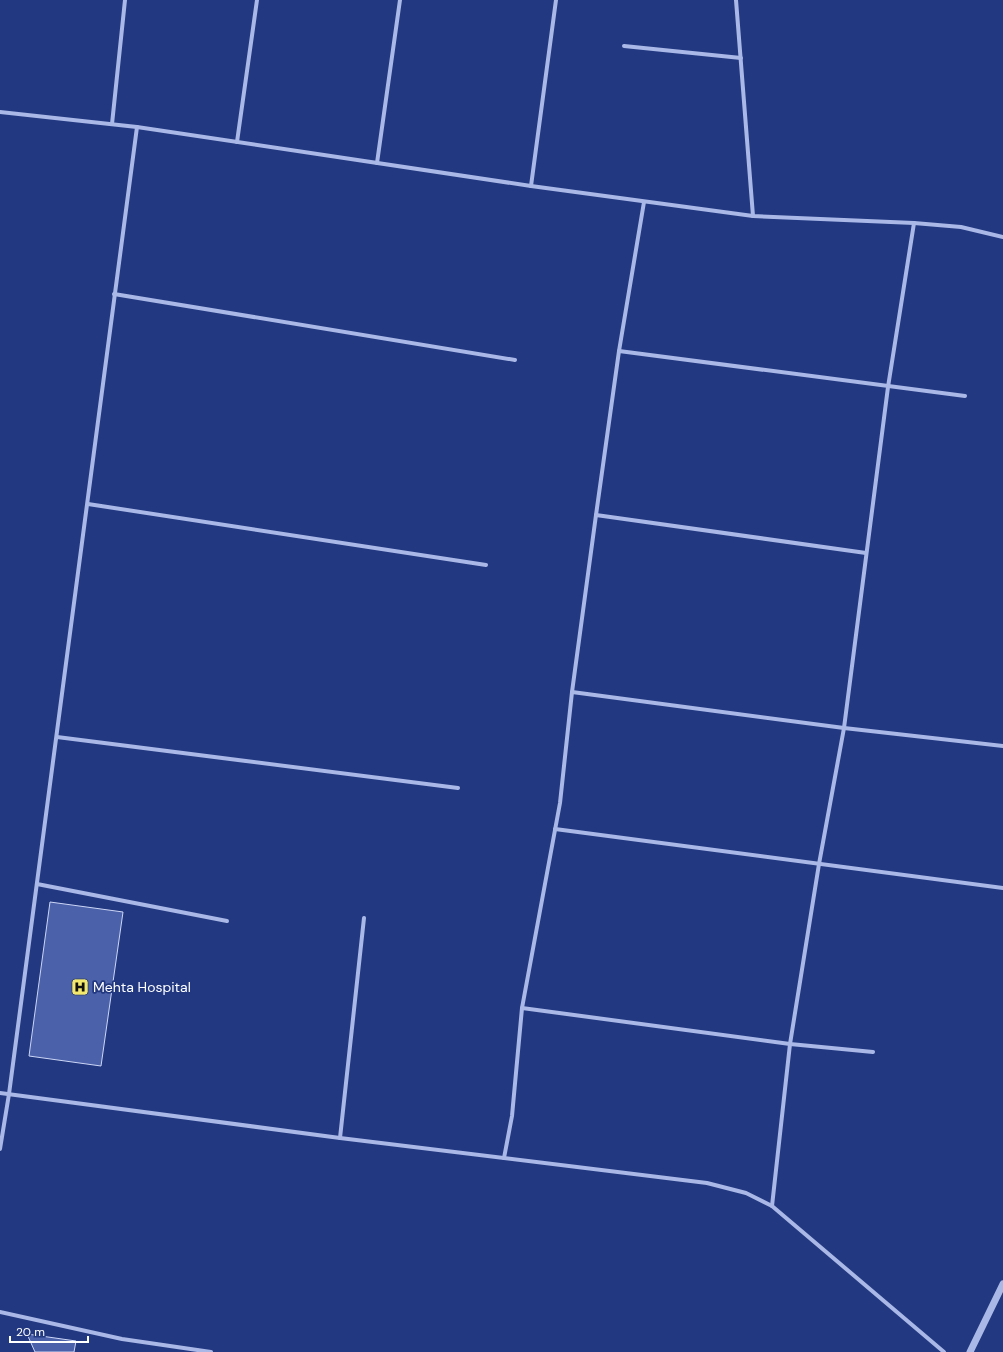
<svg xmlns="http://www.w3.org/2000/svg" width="1003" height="1352" viewBox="0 0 1003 1352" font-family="'DM Sans',sans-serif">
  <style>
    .building { fill: #4b61aa; stroke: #ccd6f6 }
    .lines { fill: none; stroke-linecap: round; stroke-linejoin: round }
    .minor { stroke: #a9b8e7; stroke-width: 4 }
    .tertiary { stroke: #a9b8e7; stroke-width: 7 }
    .labels { text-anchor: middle; stroke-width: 3.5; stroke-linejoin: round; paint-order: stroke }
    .poi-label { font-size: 14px; fill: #fff; stroke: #223881; text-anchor: start }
  </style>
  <rect width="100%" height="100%" fill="#223881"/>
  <!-- building -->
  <g class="building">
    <path d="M 50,902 L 123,912 L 101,1066 L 29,1056 Z"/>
    <path d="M 27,1334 L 76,1341 L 74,1352 L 35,1352 Z"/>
  </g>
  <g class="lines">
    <!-- minor -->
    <g class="minor">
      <path d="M 736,0 L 753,216"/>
      <path d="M 624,46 L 741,58"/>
      <path d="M 0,112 L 137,127 L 531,186 L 753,216 L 914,223 L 961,227 L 1003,237"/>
      <path d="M 112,124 L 125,0"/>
      <path d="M 237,142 L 257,0"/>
      <path d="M 377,163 L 400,0"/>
      <path d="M 531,186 L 556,0"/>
      <path d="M 114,294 L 515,360"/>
      <path d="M 619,351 L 965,396"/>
      <path d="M 88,504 L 486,565"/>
      <path d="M 596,515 L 866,553"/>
      <path d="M 572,692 L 844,728 L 1003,746"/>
      <path d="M 57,737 L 458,788"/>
      <path d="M 555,829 L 1003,888"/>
      <path d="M 37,884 L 227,921"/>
      <path d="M 522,1008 L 790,1044 L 873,1052"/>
      <path d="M 0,1093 L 340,1138 L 707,1183 L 746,1193 L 772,1206 L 944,1352"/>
      <path d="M 340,1138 L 364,918"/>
      <path d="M 0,1149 L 9,1094 L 137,127"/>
      <path d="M 504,1158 L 512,1116 L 522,1008 L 560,803 L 572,692 L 596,515 L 619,351 L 644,202"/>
      <path d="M 772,1206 L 790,1044 L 819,864 L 844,728 L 888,387 L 914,223"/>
      <path d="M 0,1312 L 122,1339 L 211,1352"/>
    </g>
    <!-- tertiary -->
    <path class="tertiary" d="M 970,1352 L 1003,1284"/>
  </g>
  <!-- icons -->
  <defs>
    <symbol id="hospital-square" viewBox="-11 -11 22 22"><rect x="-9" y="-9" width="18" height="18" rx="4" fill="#f3e86b" stroke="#223881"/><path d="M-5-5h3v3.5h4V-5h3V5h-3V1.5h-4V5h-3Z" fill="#111"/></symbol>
  </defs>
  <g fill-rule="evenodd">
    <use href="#hospital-square" x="70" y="977" width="20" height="20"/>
  </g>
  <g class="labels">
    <!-- poi labels -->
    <g class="poi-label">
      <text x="93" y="992">Mehta Hospital</text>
    </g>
  </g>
  <!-- scale -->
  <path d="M10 1336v6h78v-6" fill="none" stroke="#ffffff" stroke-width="2"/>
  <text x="16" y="1336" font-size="12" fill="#ffffff" stroke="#223881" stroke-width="3" paint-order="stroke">20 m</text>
</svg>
